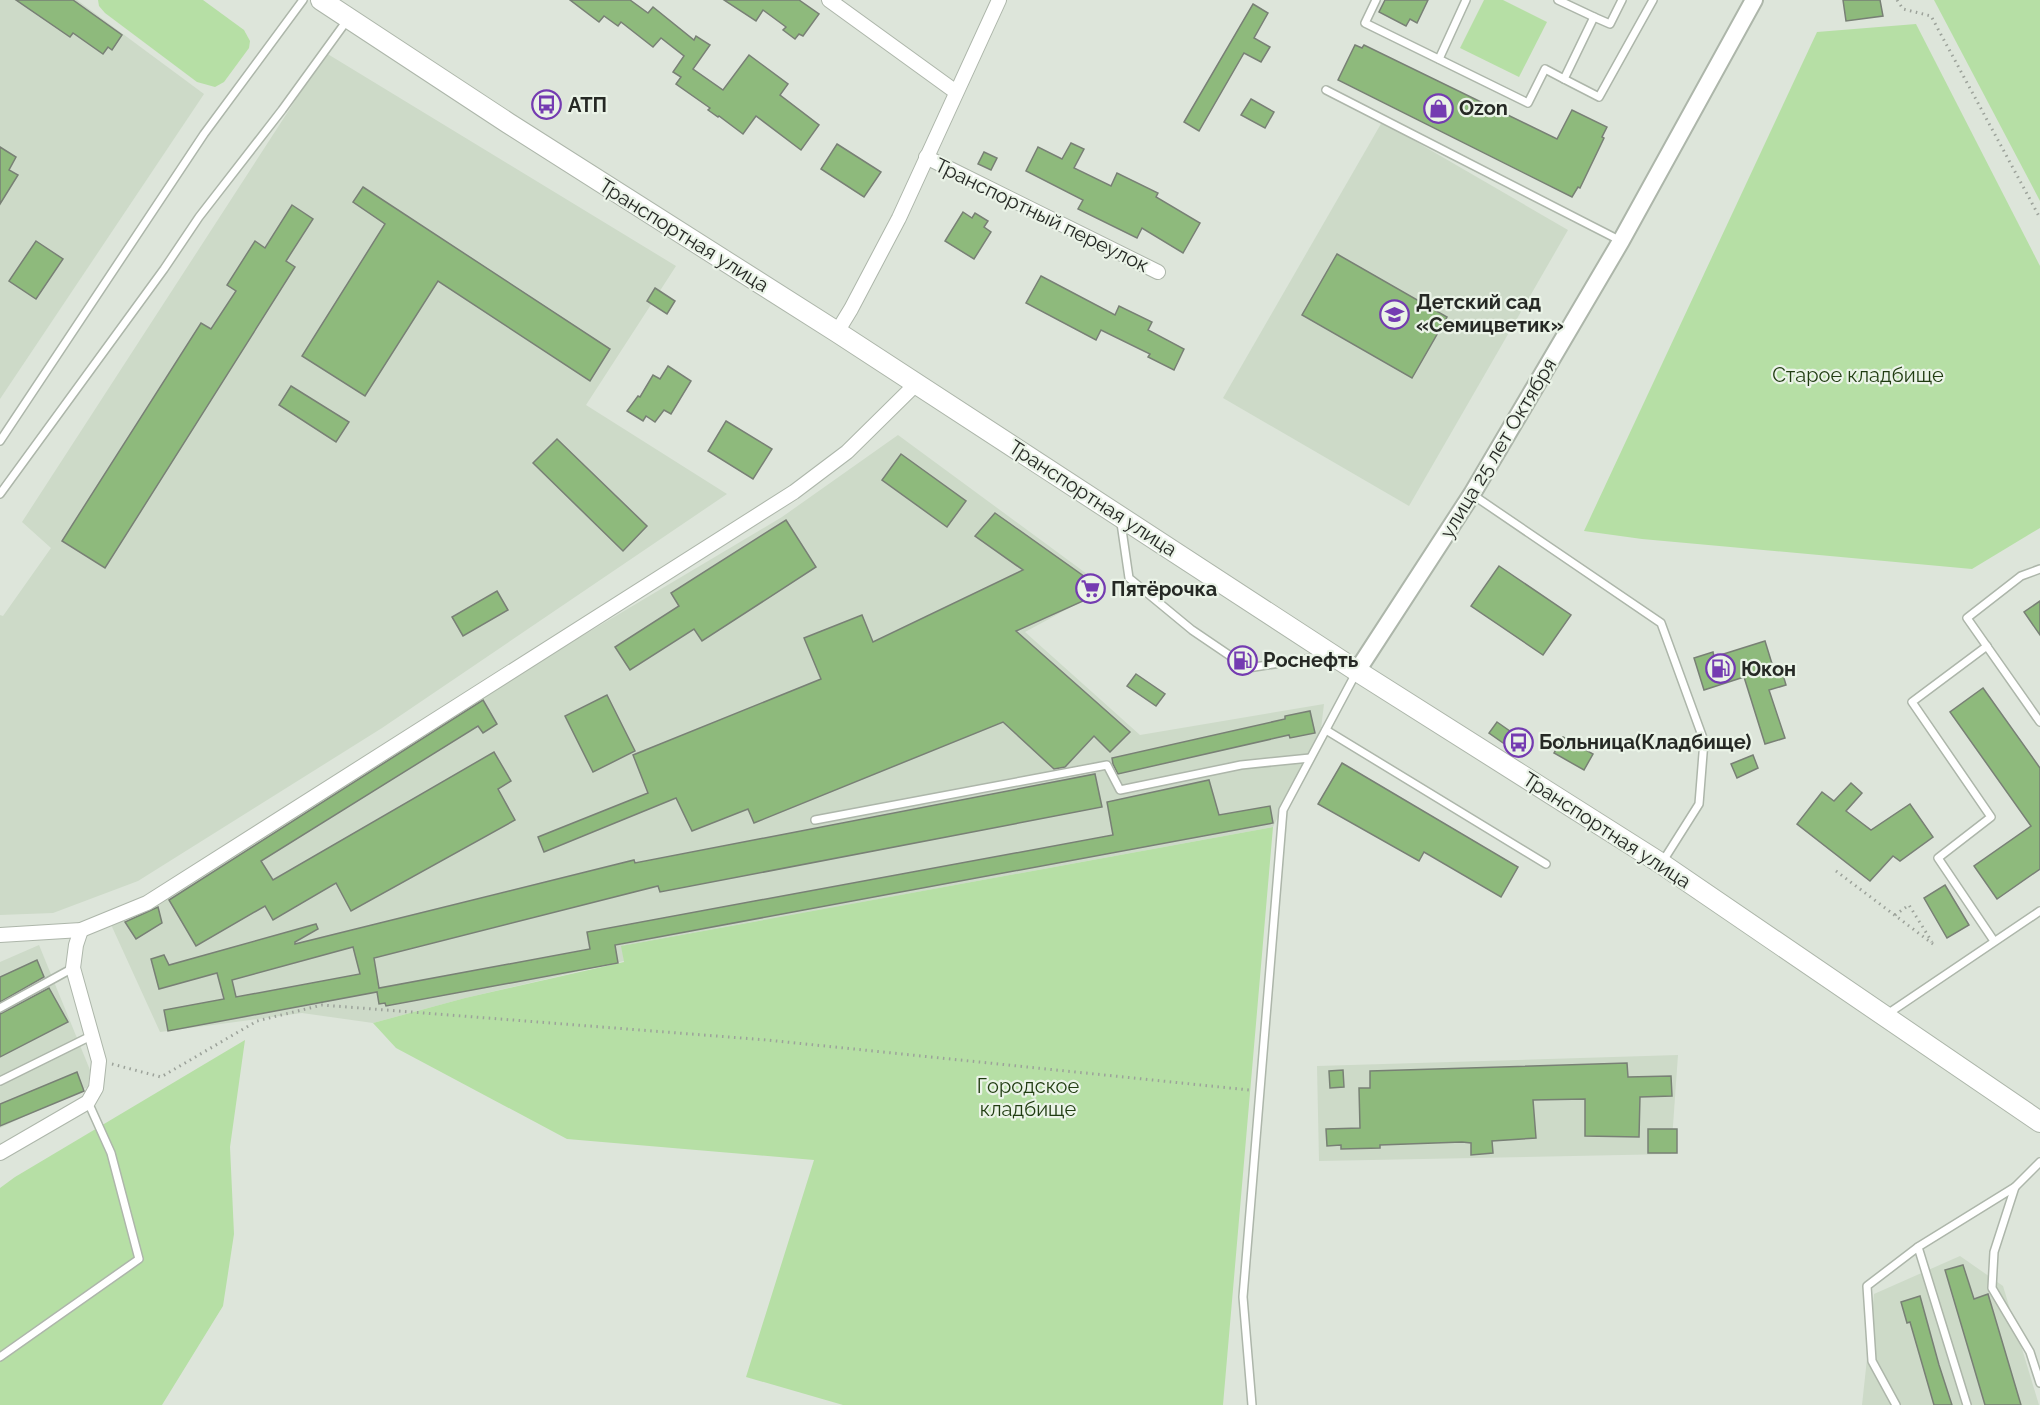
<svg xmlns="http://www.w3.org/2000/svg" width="2040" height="1405" viewBox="0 0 2040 1405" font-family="Raleway,sans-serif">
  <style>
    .built { fill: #cddac8 }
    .green { fill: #b6dfa5 }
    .building { fill: #8eba7c; stroke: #788075; stroke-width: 1.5; fill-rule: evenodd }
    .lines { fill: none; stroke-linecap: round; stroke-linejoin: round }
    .service-casing { stroke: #adb6aa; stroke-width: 10 }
    .minor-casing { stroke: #adb6aa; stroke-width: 16 }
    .tertiary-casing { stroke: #adb6aa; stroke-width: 20 }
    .secondary-casing { stroke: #adb6aa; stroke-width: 22 }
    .path { stroke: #9ca29a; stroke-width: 3; stroke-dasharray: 1.5 4.5; stroke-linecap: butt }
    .service { stroke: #fff; stroke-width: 7 }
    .minor { stroke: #fff; stroke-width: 14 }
    .tertiary { stroke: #fff; stroke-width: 16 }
    .secondary { stroke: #fff; stroke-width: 20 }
    .labels { text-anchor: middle; stroke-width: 4.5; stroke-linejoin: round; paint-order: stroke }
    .poi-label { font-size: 20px; font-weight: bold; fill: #262925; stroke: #eaf3e7; text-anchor: start }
    .street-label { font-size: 20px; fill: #262925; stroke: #eaf3e7 }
    .park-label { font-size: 20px; fill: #1f3b10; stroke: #eaf3e7 }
  </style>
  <rect width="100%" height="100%" fill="#dde5da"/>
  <!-- built -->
  <g class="built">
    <path d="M 0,0 L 77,0 L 204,94 L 0,399 Z"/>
    <path d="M 326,53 L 676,266 L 586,405 L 727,494 L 382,728 L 138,881 L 53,913 L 0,915 L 0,615 L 3,616 L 51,548 L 22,522 Z"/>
    <path d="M 1382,122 L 1568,230 L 1409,506 L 1223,398 Z"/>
    <path d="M 898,435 L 1106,588 L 1025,632 L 1140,735 L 1324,704 L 1321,729 L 1273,827 L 622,946 L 624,961 L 465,998 L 373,1023 L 302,1013 L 160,1032 L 108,918 L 782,517 Z"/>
    <path d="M 39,945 L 90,1070 L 88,1087 L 0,1128 L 0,962 Z"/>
    <path d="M 1678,1055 L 1671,1154 L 1319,1161 L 1317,1066 Z"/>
    <path d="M 1960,1256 L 2003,1286 L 2039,1405 L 1862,1405 L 1874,1294 Z"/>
  </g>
  <!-- green -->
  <g class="green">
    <path d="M 98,0 L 203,0 L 244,30 L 250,41 L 249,48 L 224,82 L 215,87 L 197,82 L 105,13 L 99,6 Z"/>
    <path d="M 1484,0 L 1503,0 L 1547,22 L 1519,77 L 1460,48 Z"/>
    <path d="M 1934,0 L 2040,0 L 2040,201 Z"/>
    <path d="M 1916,24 L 2040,266 L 2040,528 L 1972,569 L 1642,539 L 1584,531 L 1817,32 Z"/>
    <path d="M 1273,827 L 1223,1405 L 843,1405 L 746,1377 L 814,1160 L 567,1139 L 396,1048 L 373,1023 L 465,998 L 624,962 L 621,946 Z"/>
    <path d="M 245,1040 L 230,1147 L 234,1234 L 223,1306 L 162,1405 L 0,1405 L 0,1188 L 15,1177 Z"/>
  </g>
  <!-- building -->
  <g class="building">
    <path d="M 16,0 L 73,0 L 122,35 L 112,50 L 108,47 L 103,54 L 73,33 L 70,37 Z"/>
    <path d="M 570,0 L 630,0 L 648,13 L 653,7 L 694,40 L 696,36 L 710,45 L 693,69 L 723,90 L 749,55 L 788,84 L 780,95 L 819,125 L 801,150 L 756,116 L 743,134 L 719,116 L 718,117 L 708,110 L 710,108 L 676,84 L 681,77 L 673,72 L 684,56 L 661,38 L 653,47 L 621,22 L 618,26 L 604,16 L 599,22 Z"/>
    <path d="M 724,0 L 799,0 L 819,14 L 803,36 L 799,34 L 795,39 L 783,30 L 786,27 L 763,10 L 756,21 Z"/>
    <path d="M 1385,0 L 1428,0 L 1417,23 L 1410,19 L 1406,26 L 1379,12 Z"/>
    <path d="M 1843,0 L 1880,0 L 1883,16 L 1846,21 Z"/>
    <path d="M 1253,4 L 1268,13 L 1254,38 L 1270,47 L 1261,62 L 1244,53 L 1199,131 L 1184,122 Z"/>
    <path d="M 1355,45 L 1362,48 L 1364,45 L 1557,139 L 1572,110 L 1607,127 L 1602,137 L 1604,138 L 1580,188 L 1578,187 L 1572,197 L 1338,80 Z"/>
    <path d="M 1251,99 L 1274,112 L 1265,128 L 1241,115 Z"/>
    <path d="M 1071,143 L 1084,149 L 1074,168 L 1111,186 L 1117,173 L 1158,193 L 1156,197 L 1200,223 L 1183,253 L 1142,228 L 1137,238 L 1078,209 L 1083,200 L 1026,171 L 1038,147 L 1062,159 Z"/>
    <path d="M 837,144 L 881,172 L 864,197 L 821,169 Z"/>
    <path d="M 0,147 L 16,157 L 9,170 L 18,175 L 0,204 Z"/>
    <path d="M 984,152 L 997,158 L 991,170 L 978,164 Z"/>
    <path d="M 363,187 L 610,349 L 590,381 L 438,281 L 365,396 L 302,356 L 385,224 L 353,202 Z"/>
    <path d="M 292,205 L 313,219 L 286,261 L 295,267 L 105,568 L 62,541 L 201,323 L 211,329 L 236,291 L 227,285 L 255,241 L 265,248 Z"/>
    <path d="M 963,212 L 972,218 L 975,213 L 988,221 L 984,227 L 991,232 L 974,259 L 945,241 Z"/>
    <path d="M 36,241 L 63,259 L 36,299 L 9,281 Z"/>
    <path d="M 1337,254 L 1447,317 L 1412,378 L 1302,315 Z"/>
    <path d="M 1041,276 L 1115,315 L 1119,306 L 1152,322 L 1148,330 L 1184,349 L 1174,370 L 1148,357 L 1150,354 L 1101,330 L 1096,340 L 1026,303 Z"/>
    <path d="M 655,288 L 675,301 L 667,314 L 647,301 Z"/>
    <path d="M 668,366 L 691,381 L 671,414 L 664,410 L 655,422 L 646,416 L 643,421 L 627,411 L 638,396 L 640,397 L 653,375 L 660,379 Z"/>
    <path d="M 291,386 L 349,422 L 336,442 L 279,405 Z"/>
    <path d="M 726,421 L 772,449 L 753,479 L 708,451 Z"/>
    <path d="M 557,439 L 647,526 L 623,551 L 533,463 Z"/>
    <path d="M 901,454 L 966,501 L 947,527 L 882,480 Z"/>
    <path d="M 995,513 L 1099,587 L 1092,597 L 1016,631 L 1130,732 L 1110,752 L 1094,736 L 1065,767 L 1054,769 L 1003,722 L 754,823 L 748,809 L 692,831 L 676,798 L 544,852 L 538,837 L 648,793 L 633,755 L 821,679 L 804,638 L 862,615 L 873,642 L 1023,570 L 975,536 Z"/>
    <path d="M 786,520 L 816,567 L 702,641 L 694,629 L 630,670 L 615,647 L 679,606 L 671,593 Z"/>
    <path d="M 1499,566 L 1571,615 L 1543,655 L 1471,606 Z"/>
    <path d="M 497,591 L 508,610 L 463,636 L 452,617 Z"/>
    <path d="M 2040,601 L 2040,635 L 2024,612 Z"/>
    <path d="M 1765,641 L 1773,667 L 1780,665 L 1786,685 L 1769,690 L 1785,738 L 1765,744 L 1744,677 L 1704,690 L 1694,658 L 1713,652 L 1714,657 Z"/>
    <path d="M 1136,674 L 1165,694 L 1156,706 L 1127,686 Z"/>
    <path d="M 1983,688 L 2040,768 L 2040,869 L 1997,899 L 1974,866 L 2031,826 L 1950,712 Z"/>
    <path d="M 607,695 L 635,751 L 593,772 L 565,716 Z"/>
    <path d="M 483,700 L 497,724 L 483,733 L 478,726 L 261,861 L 273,880 L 494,752 L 511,781 L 498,789 L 515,820 L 351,911 L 336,883 L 273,920 L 265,906 L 196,946 L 169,900 Z"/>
    <path d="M 1310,711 L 1315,733 L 1290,738 L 1289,735 L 1118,774 L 1113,764 L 1112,758 L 1285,719 L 1285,716 Z"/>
    <path d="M 1497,722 L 1514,734 L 1506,745 L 1489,733 Z"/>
    <path d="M 1563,737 L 1593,754 L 1584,770 L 1554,753 Z"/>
    <path d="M 1753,755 L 1758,768 L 1737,778 L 1731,764 Z"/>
    <path d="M 1342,763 L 1518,867 L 1501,897 L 1424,852 L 1419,861 L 1318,804 Z"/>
    <path d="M 1095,774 L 1102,807 L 660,892 L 658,886 L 374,958 L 379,988 L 590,949 L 587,932 L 1113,835 L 1107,802 L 1209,780 L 1219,815 L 1270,806 L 1273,823 L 615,945 L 618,963 L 386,1006 L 385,1003 L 379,1004 L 377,992 L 168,1031 L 164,1010 L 224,999 L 217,973 L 159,989 L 151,959 L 164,955 L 169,965 L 316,924 L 318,929 L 295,942 L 295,944 L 634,860 L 635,863 ZM 353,947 L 360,974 L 236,997 L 232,980 Z"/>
    <path d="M 1851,783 L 1862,793 L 1846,811 L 1871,830 L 1910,804 L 1933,837 L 1900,861 L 1893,856 L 1870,881 L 1797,824 L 1822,792 L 1834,801 Z"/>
    <path d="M 1945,885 L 1969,925 L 1947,938 L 1924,898 Z"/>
    <path d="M 158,907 L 162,923 L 136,939 L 125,922 Z"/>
    <path d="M 37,960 L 44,977 L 0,1002 L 0,977 Z"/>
    <path d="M 49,988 L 68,1022 L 0,1057 L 0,1014 Z"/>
    <path d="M 1627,1063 L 1628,1077 L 1671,1076 L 1672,1096 L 1640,1097 L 1639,1137 L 1585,1136 L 1585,1099 L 1533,1100 L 1536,1138 L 1492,1141 L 1493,1153 L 1471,1155 L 1471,1143 L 1462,1142 L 1380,1145 L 1380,1148 L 1341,1149 L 1341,1145 L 1327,1146 L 1326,1129 L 1360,1128 L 1359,1088 L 1370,1088 L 1370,1071 Z"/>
    <path d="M 1343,1070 L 1344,1087 L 1330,1088 L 1329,1071 Z"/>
    <path d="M 77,1072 L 84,1091 L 0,1126 L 0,1104 Z"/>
    <rect x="1648" y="1129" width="29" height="24"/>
    <path d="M 1963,1265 L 1974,1299 L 1988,1294 L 2021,1405 L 1985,1405 L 1945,1270 Z"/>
    <path d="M 1920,1296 L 1939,1365 L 1952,1405 L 1934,1405 L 1910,1322 L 1907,1323 L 1901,1302 Z"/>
  </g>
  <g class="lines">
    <defs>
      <g id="service">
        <path d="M 1376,0 L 1365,23 L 1528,103 L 1545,69 L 1564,79 L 1594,17 L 1610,24 L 1622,0"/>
        <path d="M 1558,0 L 1594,17"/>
        <path d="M 1439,59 L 1466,0"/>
        <path d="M 1564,79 L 1599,97 L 1653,0"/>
        <path d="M 1326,90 L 1621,241"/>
        <path d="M 0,441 L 204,134 L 303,0"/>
        <path d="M 0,494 L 164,269 L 199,217 L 282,110 L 348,19"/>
        <path d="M 1473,495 L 1661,623 L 1704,741 L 1699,804 L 1663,861"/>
        <path d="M 1121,523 L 1129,578 L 1192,630 L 1248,668 L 1325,656"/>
        <path d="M 2040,569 L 2021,576 L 1967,618 L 2040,722"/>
        <path d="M 1987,646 L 1912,702 L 1991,817 L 1938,858 L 1994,941"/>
        <path d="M 1326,730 L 1546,864"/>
        <path d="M 815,820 L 1107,765 L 1120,790 L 1241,765 L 1310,758"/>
        <path d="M 0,1008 L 73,968"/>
        <path d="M 1886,1015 L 2040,911"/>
        <path d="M 0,1081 L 93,1035"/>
        <path d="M 2015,1187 L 1994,1252 L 1992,1288 L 2030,1352 L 2040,1383"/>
        <path d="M 1918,1247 L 1967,1405"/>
        <path d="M 0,1357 L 139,1259 L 111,1153 L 88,1102"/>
        <path d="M 1252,1405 L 1243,1297 L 1283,810 L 1356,673"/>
        <path d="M 1896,1405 L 1872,1361 L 1867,1286 L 1918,1247 L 2015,1187 L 2040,1162"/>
      </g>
      <g id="minor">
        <path d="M 829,0 L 956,92"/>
        <path d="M 926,157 L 1158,272"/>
        <path d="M 837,332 L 851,309 L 899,218 L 999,0"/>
        <path d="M 0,935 L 81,930 L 147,903 L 794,492 L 847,452 L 916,384"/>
        <path d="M 0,1153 L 88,1102 L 96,1088 L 99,1061 L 73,968 L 76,945 L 81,930"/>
      </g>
      <path id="tertiary" d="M 1357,671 L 1472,494 L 1621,241 L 1754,0"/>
      <path id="secondary" d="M 321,0 L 508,123 L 837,332 L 1357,671 L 1662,864 L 2040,1122"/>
    </defs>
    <!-- service casing -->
    <use href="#service" class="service-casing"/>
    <!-- minor casing -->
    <use href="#minor" class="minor-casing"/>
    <!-- tertiary casing -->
    <use href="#tertiary" class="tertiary-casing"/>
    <!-- secondary casing -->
    <use href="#secondary" class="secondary-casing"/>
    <!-- path -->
    <g class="path">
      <path d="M 1897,0 L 1903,9 L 1931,16 L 2040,218"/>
      <path d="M 1836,871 L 1933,944"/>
      <path d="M 1895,915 L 1909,905 L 1932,942"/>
      <path d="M 112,1064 L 161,1077 L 257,1021 L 322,1005 L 767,1040 L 1249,1090"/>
    </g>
    <!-- service -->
    <use href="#service" class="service"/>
    <!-- minor -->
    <use href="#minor" class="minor"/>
    <!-- tertiary -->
    <use href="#tertiary" class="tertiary"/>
    <!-- secondary -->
    <use href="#secondary" class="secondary"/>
  </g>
  <!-- icons -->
  <defs>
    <symbol id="bus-ring" viewBox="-11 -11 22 22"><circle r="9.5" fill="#eaf3e7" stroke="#743bb1" stroke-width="1.5"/><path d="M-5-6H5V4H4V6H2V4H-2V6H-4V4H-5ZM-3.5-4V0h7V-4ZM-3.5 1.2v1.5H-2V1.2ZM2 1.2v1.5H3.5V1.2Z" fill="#743bb1"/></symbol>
    <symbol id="shop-ring" viewBox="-11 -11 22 22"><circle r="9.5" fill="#eaf3e7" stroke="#743bb1" stroke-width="1.5"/><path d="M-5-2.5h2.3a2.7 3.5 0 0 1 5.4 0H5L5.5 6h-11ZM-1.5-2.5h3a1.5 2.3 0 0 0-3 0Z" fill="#743bb1"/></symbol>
    <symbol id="school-ring" viewBox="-11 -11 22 22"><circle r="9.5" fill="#eaf3e7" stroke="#743bb1" stroke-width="1.5"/><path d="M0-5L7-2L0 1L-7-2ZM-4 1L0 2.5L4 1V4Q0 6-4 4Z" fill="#743bb1"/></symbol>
    <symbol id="supermarket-ring" viewBox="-11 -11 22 22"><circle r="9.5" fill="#eaf3e7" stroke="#743bb1" stroke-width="1.5"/><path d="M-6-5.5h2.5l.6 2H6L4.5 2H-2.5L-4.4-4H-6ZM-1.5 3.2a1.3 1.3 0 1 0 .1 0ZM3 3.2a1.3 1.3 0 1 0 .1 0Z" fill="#743bb1"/></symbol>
    <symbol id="fuel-ring" viewBox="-11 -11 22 22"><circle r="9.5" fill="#eaf3e7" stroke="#743bb1" stroke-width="1.5"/><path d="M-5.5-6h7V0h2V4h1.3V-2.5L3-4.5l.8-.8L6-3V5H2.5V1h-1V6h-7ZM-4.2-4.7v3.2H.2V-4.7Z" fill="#743bb1"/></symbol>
  </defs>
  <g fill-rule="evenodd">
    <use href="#bus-ring" x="530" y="88" width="33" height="33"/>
    <use href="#shop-ring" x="1422" y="92" width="33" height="33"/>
    <use href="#school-ring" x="1378" y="298" width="33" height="33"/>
    <use href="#supermarket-ring" x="1074" y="572" width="33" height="33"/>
    <use href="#fuel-ring" x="1226" y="644" width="33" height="33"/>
    <use href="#fuel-ring" x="1704" y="652" width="33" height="33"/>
    <use href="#bus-ring" x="1502" y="726" width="33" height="33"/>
  </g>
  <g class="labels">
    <!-- poi labels -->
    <g class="poi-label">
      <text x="568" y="112">АТП</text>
      <text x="1459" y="115">Ozon</text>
      <text x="1416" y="309">Детский сад<tspan x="1416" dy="23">«Семицветик»</tspan></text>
      <text x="1111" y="596">Пятёрочка</text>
      <text x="1263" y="667">Роснефть</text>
      <text x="1741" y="676">Юкон</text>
      <text x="1539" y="749">Больница(Кладбище)</text>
    </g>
    <!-- street labels -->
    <g class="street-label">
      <text transform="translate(1042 215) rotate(26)" y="7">Транспортный переулок</text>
      <text transform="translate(684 235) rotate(32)" y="7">Транспортная улица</text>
      <text transform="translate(1498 448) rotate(-59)" y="7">улица 25 лет Октября</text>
      <text transform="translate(1093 498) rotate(33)" y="7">Транспортная улица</text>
      <text transform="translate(1607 830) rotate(33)" y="7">Транспортная улица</text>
    </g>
    <!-- park labels -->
    <g class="park-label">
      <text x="1858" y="382">Старое кладбище</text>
      <text x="1028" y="1093">Городское<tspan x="1028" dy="23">кладбище</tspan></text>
    </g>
  </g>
</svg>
